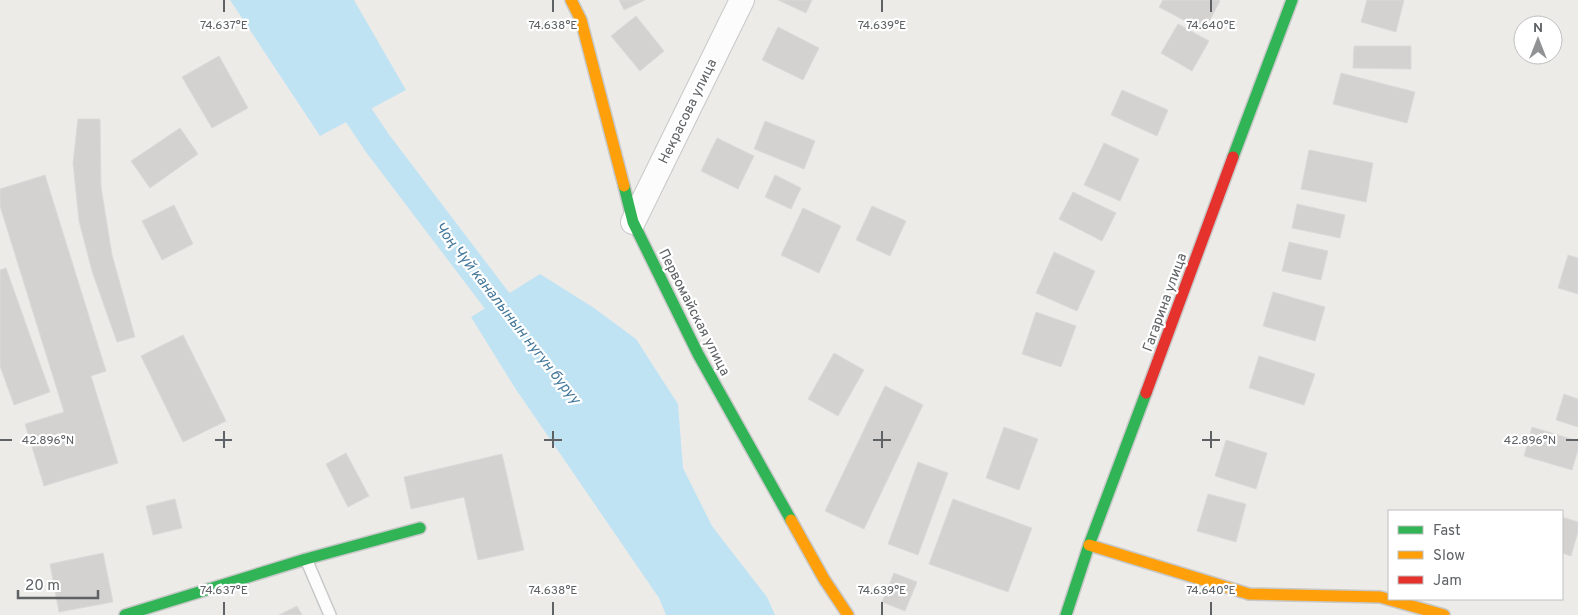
<svg xmlns="http://www.w3.org/2000/svg" width="1578" height="615" viewBox="0 0 1578 615" font-family="Overpass,sans-serif">
  <style>
    .water { fill: #c0e3f4 }
    .lines { fill: none; stroke-linecap: round; stroke-linejoin: round }
    .canal { stroke: #c0e3f4; stroke-width: 29 }
    .building { fill: #d4d2d1; stroke: #dcdad8 }
    .lane-casing { stroke: #c7c8c8; stroke-width: 14 }
    .street-casing { stroke: #c7c8c8; stroke-width: 26 }
    .fast-casing { stroke: #c7c8c8; stroke-width: 14 }
    .slow-casing { stroke: #c7c8c8; stroke-width: 14 }
    .jam-casing { stroke: #c7c8c8; stroke-width: 14 }
    .lane { stroke: #fcfcfc; stroke-width: 11 }
    .street { stroke: #fcfcfc; stroke-width: 24 }
    .fast { stroke: #30b455; stroke-width: 11 }
    .slow { stroke: #ff9f0a; stroke-width: 11 }
    .jam { stroke: #e5322d; stroke-width: 11 }
    .ticks { fill: none; stroke: #5e6265; stroke-width: 2 }
    .labels { text-anchor: middle; stroke-width: 4.5; stroke-linejoin: round; paint-order: stroke }
    .street-label { font-size: 14px; fill: #5e6265; stroke: #fff }
    .water-label { font-size: 15px; font-style: italic; fill: #437799; stroke: #fff }
    .ticks-label { font-size: 12px; text-anchor: middle; fill: #5e6265; stroke: #fff; stroke-width: 4.5; stroke-linejoin: round; paint-order: stroke }
  </style>
  <rect width="100%" height="100%" fill="#edebe8"/>
  <!-- water -->
  <g class="water">
    <path d="M 230,0 L 354,0 L 406,90 L 320,136 Z"/>
    <path d="M 540,274 L 594,308 L 636,339 L 678,404 L 683,468 L 712,526 L 767,597 L 775,615 L 666,615 L 659,598 L 515,388 L 471,317 Z"/>
  </g>
  <g class="lines">
    <!-- canal -->
    <path class="canal" d="M 337,83 L 378,144 L 520,331"/>
  </g>
  <!-- building -->
  <g class="building">
    <path d="M 619,0 L 645,0 L 624,10 Z"/>
    <path d="M 778,0 L 812,0 L 806,13 Z"/>
    <path d="M 1163,0 L 1219,0 L 1220,1 L 1204,31 L 1159,7 Z"/>
    <path d="M 1367,0 L 1404,0 L 1396,32 L 1361,22 Z"/>
    <path d="M 636,16 L 664,51 L 640,71 L 611,36 Z"/>
    <path d="M 1178,24 L 1209,41 L 1192,71 L 1161,53 Z"/>
    <path d="M 778,27 L 819,48 L 803,80 L 762,60 Z"/>
    <path d="M 1354,46 L 1411,46 L 1411,69 L 1353,68 Z"/>
    <path d="M 219,56 L 248,108 L 212,128 L 182,77 Z"/>
    <path d="M 1341,73 L 1415,92 L 1407,123 L 1333,104 Z"/>
    <path d="M 1122,90 L 1168,110 L 1157,136 L 1111,115 Z"/>
    <path d="M 78,119 L 100,119 L 101,187 L 112,255 L 135,337 L 117,342 L 92,271 L 79,221 L 73,163 Z"/>
    <path d="M 765,121 L 815,141 L 804,169 L 754,149 Z"/>
    <path d="M 180,128 L 198,154 L 150,188 L 131,161 Z"/>
    <path d="M 717,138 L 754,156 L 738,189 L 701,171 Z"/>
    <path d="M 1104,143 L 1139,159 L 1120,201 L 1084,185 Z"/>
    <path d="M 1309,150 L 1373,163 L 1366,202 L 1301,189 Z"/>
    <path d="M 45,175 L 106,371 L 91,376 L 118,463 L 44,486 L 25,424 L 64,412 L 0,206 L 0,189 Z"/>
    <path d="M 775,175 L 801,188 L 791,209 L 765,197 Z"/>
    <path d="M 1073,192 L 1116,213 L 1102,241 L 1059,219 Z"/>
    <path d="M 1297,204 L 1345,215 L 1340,238 L 1292,228 Z"/>
    <path d="M 174,205 L 193,244 L 162,260 L 142,221 Z"/>
    <path d="M 872,206 L 906,221 L 890,256 L 856,240 Z"/>
    <path d="M 803,208 L 841,226 L 819,273 L 781,255 Z"/>
    <path d="M 1289,242 L 1328,251 L 1321,280 L 1282,271 Z"/>
    <path d="M 1054,252 L 1095,271 L 1077,311 L 1036,293 Z"/>
    <path d="M 1568,255 L 1578,258 L 1578,294 L 1558,288 Z"/>
    <path d="M 6,268 L 50,392 L 14,405 L 0,366 L 0,270 Z"/>
    <path d="M 1273,292 L 1325,307 L 1315,341 L 1263,326 Z"/>
    <path d="M 1036,312 L 1076,326 L 1061,367 L 1022,354 Z"/>
    <path d="M 183,335 L 226,421 L 183,442 L 141,356 Z"/>
    <path d="M 834,353 L 864,370 L 838,416 L 808,399 Z"/>
    <path d="M 1259,356 L 1315,374 L 1304,405 L 1249,388 Z"/>
    <path d="M 885,386 L 923,405 L 864,529 L 825,511 Z"/>
    <path d="M 1564,394 L 1578,399 L 1578,427 L 1556,420 Z"/>
    <path d="M 1004,427 L 1038,439 L 1019,490 L 986,478 Z"/>
    <path d="M 1532,427 L 1578,441 L 1578,450 L 1572,470 L 1524,456 Z"/>
    <path d="M 1226,440 L 1267,453 L 1256,489 L 1215,476 Z"/>
    <path d="M 346,453 L 369,496 L 348,507 L 326,464 Z"/>
    <path d="M 502,454 L 524,550 L 478,560 L 464,497 L 411,509 L 404,477 Z"/>
    <path d="M 918,462 L 948,473 L 918,555 L 888,544 Z"/>
    <path d="M 1208,494 L 1246,504 L 1236,542 L 1197,531 Z"/>
    <path d="M 175,499 L 182,528 L 153,535 L 146,506 Z"/>
    <path d="M 953,499 L 1032,528 L 1008,592 L 929,564 Z"/>
    <path d="M 1562,517 L 1578,522 L 1578,532 L 1571,556 L 1562,553 Z"/>
    <path d="M 103,553 L 113,602 L 59,612 L 50,564 Z"/>
    <path d="M 894,573 L 917,582 L 905,611 L 882,602 Z"/>
    <path d="M 297,606 L 302,615 L 279,615 Z"/>
  </g>
  <g class="lines">
    <defs>
      <path id="lane" d="M 306,559 L 330,615"/>
      <path id="street" d="M 633,222 L 742,0"/>
      <g id="fast">
        <path d="M 1233,157 L 1292,0"/>
        <path d="M 624,186 L 633,222 L 698,354 L 791,520"/>
        <path d="M 125,615 L 306,559 L 420,528"/>
        <path d="M 1066,615 L 1089,545 L 1146,393"/>
      </g>
      <g id="slow">
        <path d="M 571,0 L 581,20 L 624,186"/>
        <path d="M 791,520 L 824,579 L 848,615"/>
        <path d="M 1089,545 L 1249,594 L 1380,597 L 1444,615"/>
      </g>
      <path id="jam" d="M 1146,393 L 1233,157"/>
    </defs>
    <!-- lane casing -->
    <use href="#lane" class="lane-casing"/>
    <!-- street casing -->
    <use href="#street" class="street-casing"/>
    <!-- fast casing -->
    <use href="#fast" class="fast-casing"/>
    <!-- slow casing -->
    <use href="#slow" class="slow-casing"/>
    <!-- jam casing -->
    <use href="#jam" class="jam-casing"/>
    <!-- lane -->
    <use href="#lane" class="lane"/>
    <!-- street -->
    <use href="#street" class="street"/>
    <!-- fast -->
    <use href="#fast" class="fast"/>
    <!-- slow -->
    <use href="#slow" class="slow"/>
    <!-- jam -->
    <use href="#jam" class="jam"/>
  </g>
  <!-- ticks -->
  <path class="ticks" d="M 224,0 L 224,12M 553,0 L 553,12M 882,0 L 882,12M 1211,0 L 1211,12M 224,431 L 224,448M 553,431 L 553,448M 882,431 L 882,448M 1211,431 L 1211,448M 0,440 L 12,440M 215,440 L 232,440M 544,440 L 562,440M 873,440 L 891,440M 1202,440 L 1220,440M 1566,440 L 1578,440M 224,602 L 224,615M 553,602 L 553,615M 882,602 L 882,615M 1211,602 L 1211,615"/>
  <g class="labels">
    <!-- street labels -->
    <g class="street-label">
      <text transform="translate(687 111) rotate(-64)" y="5">Некрасова улица</text>
      <text transform="translate(1164 302) rotate(-70)" y="5">Гагарина улица</text>
      <text transform="translate(695 312) rotate(63)" y="5">Первомайская улица</text>
    </g>
    <!-- water labels -->
    <g class="water-label">
      <text transform="translate(508 313) rotate(52)" y="5">Чоң Чүй каналынын нугун буруу</text>
    </g>
  </g>
  <g class="ticks-label">
    <text x="224" y="29">74.637°E</text>
    <text x="553" y="29">74.638°E</text>
    <text x="882" y="29">74.639°E</text>
    <text x="1211" y="29">74.640°E</text>
    <text x="48" y="444">42.896°N</text>
    <text x="1530" y="444">42.896°N</text>
    <text x="224" y="594">74.637°E</text>
    <text x="553" y="594">74.638°E</text>
    <text x="882" y="594">74.639°E</text>
    <text x="1211" y="594">74.640°E</text>
  </g>
  <!-- legend -->
  <rect x="1388" y="510" width="175" height="90" fill="#ffffff" stroke="#bfc0c1"/>
  <rect x="1398" y="526" width="25" height="8" fill="#30b455" stroke="#bfc0c1"/>
  <text x="1433" y="535" font-size="15" fill="#5e6265">Fast</text>
  <rect x="1398" y="551" width="25" height="8" fill="#ff9f0a" stroke="#bfc0c1"/>
  <text x="1433" y="560" font-size="15" fill="#5e6265">Slow</text>
  <rect x="1398" y="576" width="25" height="8" fill="#e5322d" stroke="#bfc0c1"/>
  <text x="1433" y="585" font-size="15" fill="#5e6265">Jam</text>
  <!-- north arrow -->
  <g transform="translate(1538 40)"><circle r="24" fill="#ffffff" stroke="#bfc0c1"/>
  <path d="M0-4L9 19L0 12L-9 19Z" fill="#909293"/>
  <text y="-8" font-size="14" font-weight="bold" text-anchor="middle" fill="#5e6265">N</text>
  </g>
  <!-- scale -->
  <path d="M18 590v8h80v-8" fill="none" stroke="#5e6265" stroke-width="2.5"/>
  <text x="25" y="590" font-size="15" fill="#5e6265" stroke="#ffffff" stroke-width="4" paint-order="stroke">20 m</text>
</svg>
